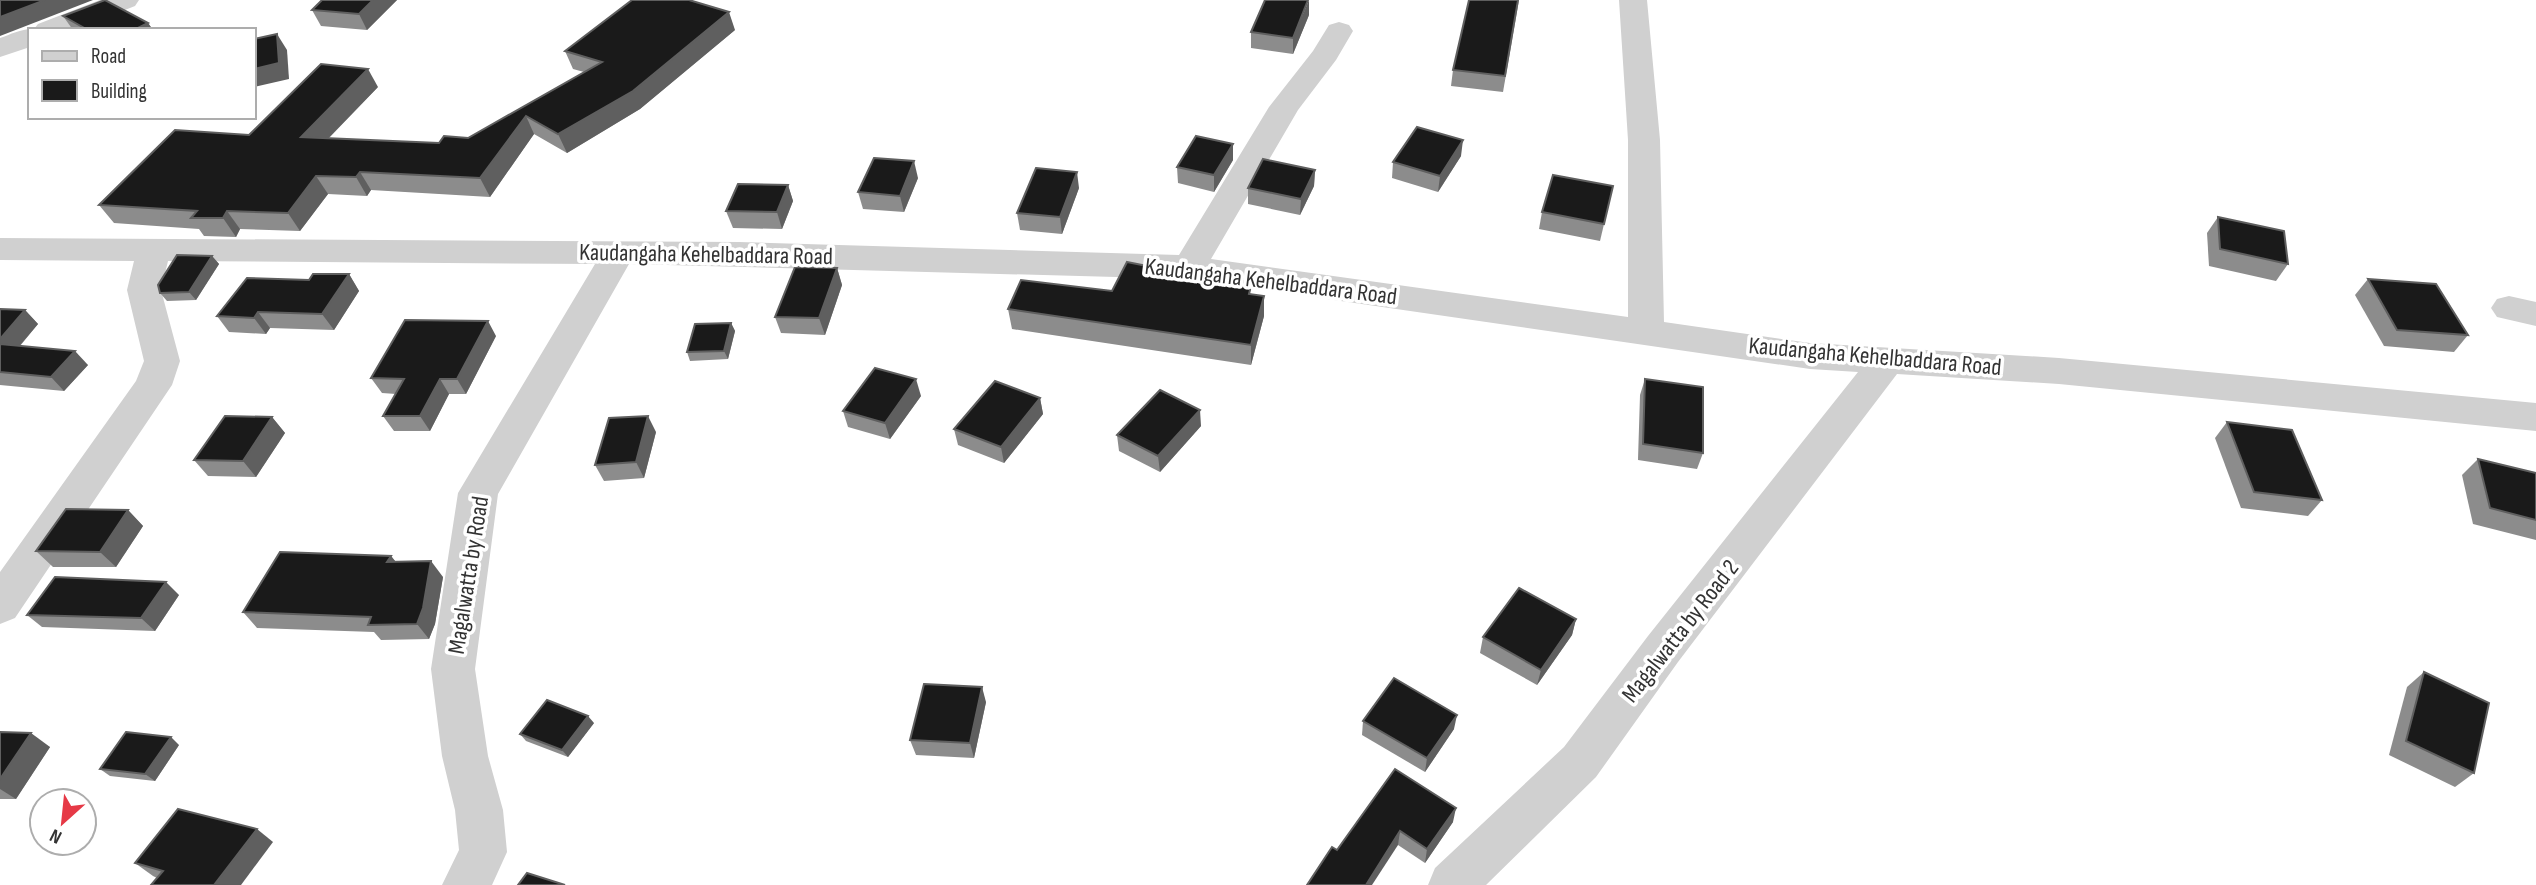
<svg xmlns="http://www.w3.org/2000/svg" width="2536" height="885" viewBox="0 0 2536 885" font-family="'Sofia Sans Condensed',sans-serif">
  <style>
    .lines { fill: none; stroke-linecap: round; stroke-linejoin: round }
    .minor { fill: #d0d0d0; fill-rule: evenodd }
    .wall { fill: #8c8c8c }
    .shaded-wall { fill: #5f5f5f }
    .building { fill: #1a1a1a; stroke: #5f5f5f; stroke-width: 2 }
    .labels { text-anchor: middle; stroke-width: 7; stroke-linejoin: round; paint-order: stroke }
    .street-label { font-size: 24px; fill: #333; stroke: #fff }
  </style>
  <rect width="100%" height="100%" fill="#fff"/>
  <g class="lines">
    <!-- minor -->
    <g class="minor">
      <path d="M 100,0 L 139,0 L 135,6 L 74,30 L 30,30 L 30,47 L 0,57 L 0,38 C 11,34 23,28 34,29 L 38,24 Z"/>
      <path d="M 1619,0 L 1647,0 L 1660,140 L 1664,322 L 1810,343 L 2059,358 L 2536,403 L 2536,431 L 2059,384 L 1897,374 L 1678,662 L 1596,777 L 1486,885 L 1428,885 L 1435,868 L 1564,747 L 1648,636 L 1858,372 L 1810,369 L 1189,279 L 629,264 L 498,494 L 475,669 L 488,756 L 503,810 L 507,852 L 492,885 L 442,885 L 459,850 L 455,810 L 442,756 L 431,669 L 458,493 L 595,264 L 168,261 L 161,290 L 180,361 L 172,385 L 15,618 L 0,624 L 0,572 L 136,381 L 144,361 L 127,290 L 134,261 L 0,260 L 0,238 L 739,242 L 1179,255 L 1269,107 L 1313,51 L 1329,25 L 1339,22 L 1349,25 L 1353,31 L 1336,60 L 1298,110 L 1211,259 L 1628,317 L 1628,140 Z"/>
      <path d="M 2509,296 L 2536,302 L 2536,326 L 2497,317 L 2491,308 L 2497,299 Z"/>
    </g>
  </g>
  <!-- wall -->
  <g class="wall">
    <path d="M 322,0 L 397,0 L 367,30 L 321,26 L 312,10 Z"/>
    <path d="M 1519,0 L 1503,92 L 1451,86 L 1453,70 Z"/>
    <path d="M 1309,15 L 1293,54 L 1251,48 L 1251,32 Z"/>
    <path d="M 63,16 L 148,23 L 153,30 L 73,30 Z"/>
    <path d="M 735,30 L 640,109 L 567,153 L 534,134 L 490,197 L 371,190 L 367,196 L 328,194 L 300,231 L 240,229 L 236,237 L 204,236 L 199,229 L 114,223 L 99,205 L 249,135 L 378,87 L 329,138 L 439,143 L 468,138 L 584,72 L 573,69 L 565,51 Z"/>
    <path d="M 1233,144 L 1233,160 L 1214,192 L 1178,183 L 1177,167 Z"/>
    <path d="M 1461,156 L 1438,192 L 1392,178 L 1393,162 Z"/>
    <path d="M 1315,170 L 1314,186 L 1300,215 L 1248,204 L 1248,188 Z"/>
    <path d="M 918,178 L 904,212 L 863,209 L 858,192 Z"/>
    <path d="M 788,185 L 793,201 L 782,229 L 733,228 L 726,211 Z"/>
    <path d="M 1613,186 L 1600,241 L 1539,229 L 1542,212 Z"/>
    <path d="M 1079,188 L 1062,234 L 1020,230 L 1017,213 Z"/>
    <path d="M 2218,217 L 2288,264 L 2276,281 L 2209,266 L 2207,233 Z"/>
    <path d="M 212,256 L 219,264 L 196,300 L 167,301 L 160,293 Z"/>
    <path d="M 837,268 L 842,285 L 825,335 L 781,333 L 775,317 Z"/>
    <path d="M 1162,269 L 1162,272 L 1252,294 L 1264,316 L 1251,365 L 1012,329 L 1008,309 L 1112,291 Z"/>
    <path d="M 349,274 L 359,291 L 334,330 L 270,328 L 266,334 L 229,332 L 217,316 L 309,280 Z"/>
    <path d="M 2368,279 L 2468,335 L 2454,352 L 2384,346 L 2355,295 Z"/>
    <path d="M 0,309 L 25,310 L 38,324 L 20,346 L 88,365 L 64,391 L 0,385 Z"/>
    <path d="M 731,323 L 735,331 L 728,359 L 690,361 L 687,352 Z"/>
    <path d="M 496,336 L 466,394 L 449,394 L 430,431 L 394,431 L 383,416 L 396,394 L 382,393 L 371,378 Z"/>
    <path d="M 1645,379 L 1703,453 L 1697,469 L 1638,460 L 1640,395 Z"/>
    <path d="M 921,396 L 890,439 L 848,427 L 843,411 Z"/>
    <path d="M 1040,398 L 1043,414 L 1004,463 L 958,445 L 954,429 Z"/>
    <path d="M 272,417 L 285,433 L 256,477 L 208,476 L 194,460 Z"/>
    <path d="M 2227,422 L 2322,500 L 2308,516 L 2241,508 L 2215,438 Z"/>
    <path d="M 1201,426 L 1160,472 L 1119,451 L 1117,435 Z"/>
    <path d="M 656,432 L 644,478 L 604,481 L 595,465 Z"/>
    <path d="M 2478,459 L 2536,473 L 2536,540 L 2473,524 L 2462,475 Z"/>
    <path d="M 128,510 L 143,526 L 116,567 L 53,567 L 36,551 Z"/>
    <path d="M 391,556 L 396,562 L 443,577 L 435,624 L 429,639 L 381,640 L 374,632 L 257,628 L 243,612 Z"/>
    <path d="M 179,595 L 155,631 L 42,627 L 27,615 Z"/>
    <path d="M 1576,619 L 1572,635 L 1537,685 L 1480,653 L 1483,637 Z"/>
    <path d="M 2424,672 L 2474,773 L 2455,787 L 2389,755 L 2407,687 Z"/>
    <path d="M 986,702 L 974,758 L 916,755 L 910,740 Z"/>
    <path d="M 1363,721 L 1454,729 L 1425,772 L 1362,735 Z"/>
    <path d="M 594,723 L 568,757 L 526,741 L 520,734 Z"/>
    <path d="M 0,732 L 50,747 L 16,799 L 0,799 Z"/>
    <path d="M 179,745 L 155,781 L 110,776 L 100,769 Z"/>
    <path d="M 1395,769 L 1453,822 L 1425,863 L 1398,845 L 1337,850 Z"/>
    <path d="M 273,842 L 157,878 L 153,876 L 135,863 Z"/>
  </g>
  <!-- shaded-wall -->
  <g class="shaded-wall">
    <path d="M 45,0 L 93,0 L 0,36 L 0,17 Z"/>
    <path d="M 373,0 L 397,0 L 367,30 L 359,14 Z"/>
    <path d="M 1309,0 L 1309,15 L 1293,54 L 1293,38 Z"/>
    <path d="M 729,12 L 735,30 L 640,109 L 567,153 L 558,134 Z"/>
    <path d="M 148,23 L 153,30 L 134,30 Z"/>
    <path d="M 277,34 L 287,50 L 289,79 L 254,87 L 254,69 Z"/>
    <path d="M 368,69 L 378,87 L 312,155 L 301,137 Z"/>
    <path d="M 526,116 L 534,134 L 490,197 L 480,178 Z"/>
    <path d="M 1463,140 L 1461,156 L 1438,192 L 1440,176 Z"/>
    <path d="M 1233,144 L 1233,160 L 1214,192 L 1214,175 Z"/>
    <path d="M 914,161 L 918,178 L 904,212 L 900,196 Z"/>
    <path d="M 1315,170 L 1314,186 L 1300,215 L 1301,199 Z"/>
    <path d="M 360,172 L 371,190 L 367,196 L 356,177 Z"/>
    <path d="M 1077,172 L 1079,188 L 1062,234 L 1060,217 Z"/>
    <path d="M 316,176 L 328,194 L 300,231 L 288,213 Z"/>
    <path d="M 788,185 L 793,201 L 782,229 L 777,212 Z"/>
    <path d="M 227,211 L 240,229 L 236,237 L 223,218 Z"/>
    <path d="M 212,256 L 219,264 L 196,300 L 189,292 Z"/>
    <path d="M 837,268 L 842,285 L 825,335 L 819,318 Z"/>
    <path d="M 349,274 L 359,291 L 334,330 L 322,314 Z"/>
    <path d="M 1264,296 L 1264,316 L 1251,365 L 1251,345 Z"/>
    <path d="M 25,310 L 38,324 L 10,357 L 0,347 L 0,339 Z"/>
    <path d="M 258,312 L 270,328 L 266,334 L 254,318 Z"/>
    <path d="M 488,321 L 496,336 L 466,394 L 457,379 Z"/>
    <path d="M 731,323 L 735,331 L 728,359 L 724,351 Z"/>
    <path d="M 75,351 L 88,365 L 64,391 L 51,377 Z"/>
    <path d="M 440,379 L 449,394 L 430,431 L 420,416 Z"/>
    <path d="M 916,379 L 921,396 L 890,439 L 885,423 Z"/>
    <path d="M 1040,398 L 1043,414 L 1004,463 L 1001,447 Z"/>
    <path d="M 1200,410 L 1201,426 L 1160,472 L 1158,456 Z"/>
    <path d="M 648,416 L 656,432 L 644,478 L 636,462 Z"/>
    <path d="M 272,417 L 285,433 L 256,477 L 243,461 Z"/>
    <path d="M 128,510 L 143,526 L 116,567 L 100,552 Z"/>
    <path d="M 391,556 L 403,571 L 387,562 Z"/>
    <path d="M 431,561 L 443,577 L 435,624 L 429,639 L 417,624 Z"/>
    <path d="M 166,582 L 179,595 L 155,631 L 141,618 Z"/>
    <path d="M 1576,619 L 1572,635 L 1537,685 L 1541,670 Z"/>
    <path d="M 982,687 L 986,702 L 974,758 L 970,743 Z"/>
    <path d="M 1457,715 L 1454,729 L 1425,772 L 1427,758 Z"/>
    <path d="M 588,716 L 594,723 L 568,757 L 562,750 Z"/>
    <path d="M 31,733 L 50,747 L 16,799 L 0,789 L 0,779 Z"/>
    <path d="M 171,737 L 179,745 L 155,781 L 145,774 Z"/>
    <path d="M 1456,808 L 1453,822 L 1425,863 L 1427,849 Z"/>
    <path d="M 257,829 L 273,842 L 241,885 L 214,885 Z"/>
    <path d="M 1400,831 L 1398,845 L 1372,885 L 1366,885 Z"/>
  </g>
  <!-- building -->
  <g class="building">
    <path d="M 0,0 L 45,0 L 0,17 Z"/>
    <path d="M 105,0 L 148,23 L 134,30 L 88,30 L 63,16 Z"/>
    <path d="M 322,0 L 373,0 L 359,14 L 312,10 Z"/>
    <path d="M 632,0 L 689,0 L 729,12 L 633,91 L 558,134 L 526,116 L 480,178 L 360,172 L 356,177 L 316,176 L 288,213 L 227,211 L 223,218 L 191,218 L 197,211 L 99,205 L 175,130 L 249,135 L 321,64 L 368,69 L 301,137 L 439,143 L 444,136 L 468,138 L 602,62 L 565,51 Z"/>
    <path d="M 1265,0 L 1308,0 L 1293,38 L 1251,32 Z"/>
    <path d="M 1469,0 L 1518,0 L 1505,76 L 1453,70 Z"/>
    <path d="M 277,34 L 279,63 L 254,69 L 254,39 Z"/>
    <path d="M 1417,127 L 1463,140 L 1440,176 L 1393,162 Z"/>
    <path d="M 1196,136 L 1233,144 L 1214,175 L 1177,167 Z"/>
    <path d="M 874,158 L 914,161 L 900,196 L 858,192 Z"/>
    <path d="M 1263,159 L 1315,170 L 1301,199 L 1248,188 Z"/>
    <path d="M 1036,168 L 1077,172 L 1060,217 L 1017,213 Z"/>
    <path d="M 1553,175 L 1613,186 L 1604,224 L 1542,212 Z"/>
    <path d="M 738,184 L 788,185 L 777,212 L 726,211 Z"/>
    <path d="M 2218,217 L 2284,231 L 2288,264 L 2220,249 Z"/>
    <path d="M 177,255 L 212,256 L 189,292 L 160,293 L 158,285 Z"/>
    <path d="M 1127,262 L 1162,269 L 1160,272 L 1252,282 L 1249,294 L 1264,296 L 1251,345 L 1008,309 L 1021,280 L 1112,291 Z"/>
    <path d="M 795,267 L 837,268 L 819,318 L 775,317 Z"/>
    <path d="M 313,274 L 349,274 L 322,314 L 258,312 L 254,318 L 217,316 L 247,278 L 309,280 Z"/>
    <path d="M 2368,279 L 2436,284 L 2468,335 L 2397,330 Z"/>
    <path d="M 0,309 L 25,310 L 0,339 Z"/>
    <path d="M 405,320 L 488,321 L 457,379 L 440,379 L 420,416 L 383,416 L 404,379 L 371,378 Z"/>
    <path d="M 731,323 L 724,351 L 687,352 L 695,324 Z"/>
    <path d="M 0,344 L 75,351 L 51,377 L 0,372 Z"/>
    <path d="M 875,368 L 916,379 L 885,423 L 843,411 Z"/>
    <path d="M 1645,379 L 1703,387 L 1703,453 L 1643,444 Z"/>
    <path d="M 995,381 L 1040,398 L 1001,447 L 954,429 Z"/>
    <path d="M 1160,390 L 1200,410 L 1158,456 L 1117,435 Z"/>
    <path d="M 225,416 L 272,417 L 243,461 L 194,460 Z"/>
    <path d="M 648,416 L 636,462 L 595,465 L 609,418 Z"/>
    <path d="M 2227,422 L 2292,430 L 2322,500 L 2254,492 Z"/>
    <path d="M 2478,459 L 2536,473 L 2536,520 L 2490,508 Z"/>
    <path d="M 66,509 L 128,510 L 100,552 L 36,551 Z"/>
    <path d="M 280,552 L 391,556 L 387,562 L 431,561 L 423,608 L 417,624 L 368,625 L 371,617 L 243,612 Z"/>
    <path d="M 55,577 L 166,582 L 141,618 L 27,615 Z"/>
    <path d="M 1519,588 L 1576,619 L 1541,670 L 1483,637 Z"/>
    <path d="M 2424,672 L 2489,703 L 2474,773 L 2406,741 Z"/>
    <path d="M 1394,678 L 1457,715 L 1427,758 L 1363,721 Z"/>
    <path d="M 924,684 L 982,687 L 970,743 L 910,740 Z"/>
    <path d="M 547,700 L 588,716 L 562,750 L 520,734 Z"/>
    <path d="M 0,732 L 31,733 L 0,779 Z"/>
    <path d="M 126,732 L 171,737 L 145,774 L 100,769 Z"/>
    <path d="M 1395,769 L 1456,808 L 1427,849 L 1400,831 L 1366,885 L 1307,885 L 1332,847 L 1337,850 Z"/>
    <path d="M 178,809 L 257,829 L 214,885 L 151,885 L 163,871 L 135,863 Z"/>
    <path d="M 527,873 L 565,885 L 518,885 Z"/>
  </g>
  <g class="labels">
    <!-- street labels -->
    <g class="street-label">
      <text transform="translate(706 254) rotate(1)" y="8">Kaudangaha Kehelbaddara Road</text>
      <text transform="translate(1271 281) rotate(7)" y="8">Kaudangaha Kehelbaddara Road</text>
      <text transform="translate(1875 356) rotate(5)" y="8">Kaudangaha Kehelbaddara Road</text>
      <text transform="translate(468 575) rotate(-81)" y="8">Magalwatta by Road</text>
      <text transform="translate(1680 631) rotate(-52)" y="8">Magalwatta by Road 2</text>
    </g>
  </g>
  <!-- legend -->
  <rect x="28" y="28" width="228" height="91" fill="#ffffff" stroke="#adadad" stroke-width="2"/>
  <rect x="42" y="51" width="35" height="10" fill="#d0d0d0" stroke="#adadad" stroke-width="2"/>
  <text x="91" y="63" font-size="21" fill="#333333">Road</text>
  <rect x="42" y="80" width="35" height="21" fill="#1a1a1a" stroke="#adadad" stroke-width="2"/>
  <text x="91" y="98" font-size="21" fill="#333333">Building</text>
  <!-- north arrow -->
  <g transform="translate(63 822) rotate(207)"><circle r="33" fill="#ffffff" stroke="#adadad" stroke-width="2"/>
  <path d="M0-5L12 26L0 18L-12 26Z" fill="#e63946"/>
  <text y="-10" font-size="19" font-weight="bold" text-anchor="middle" fill="#333333">N</text>
  </g>
</svg>
